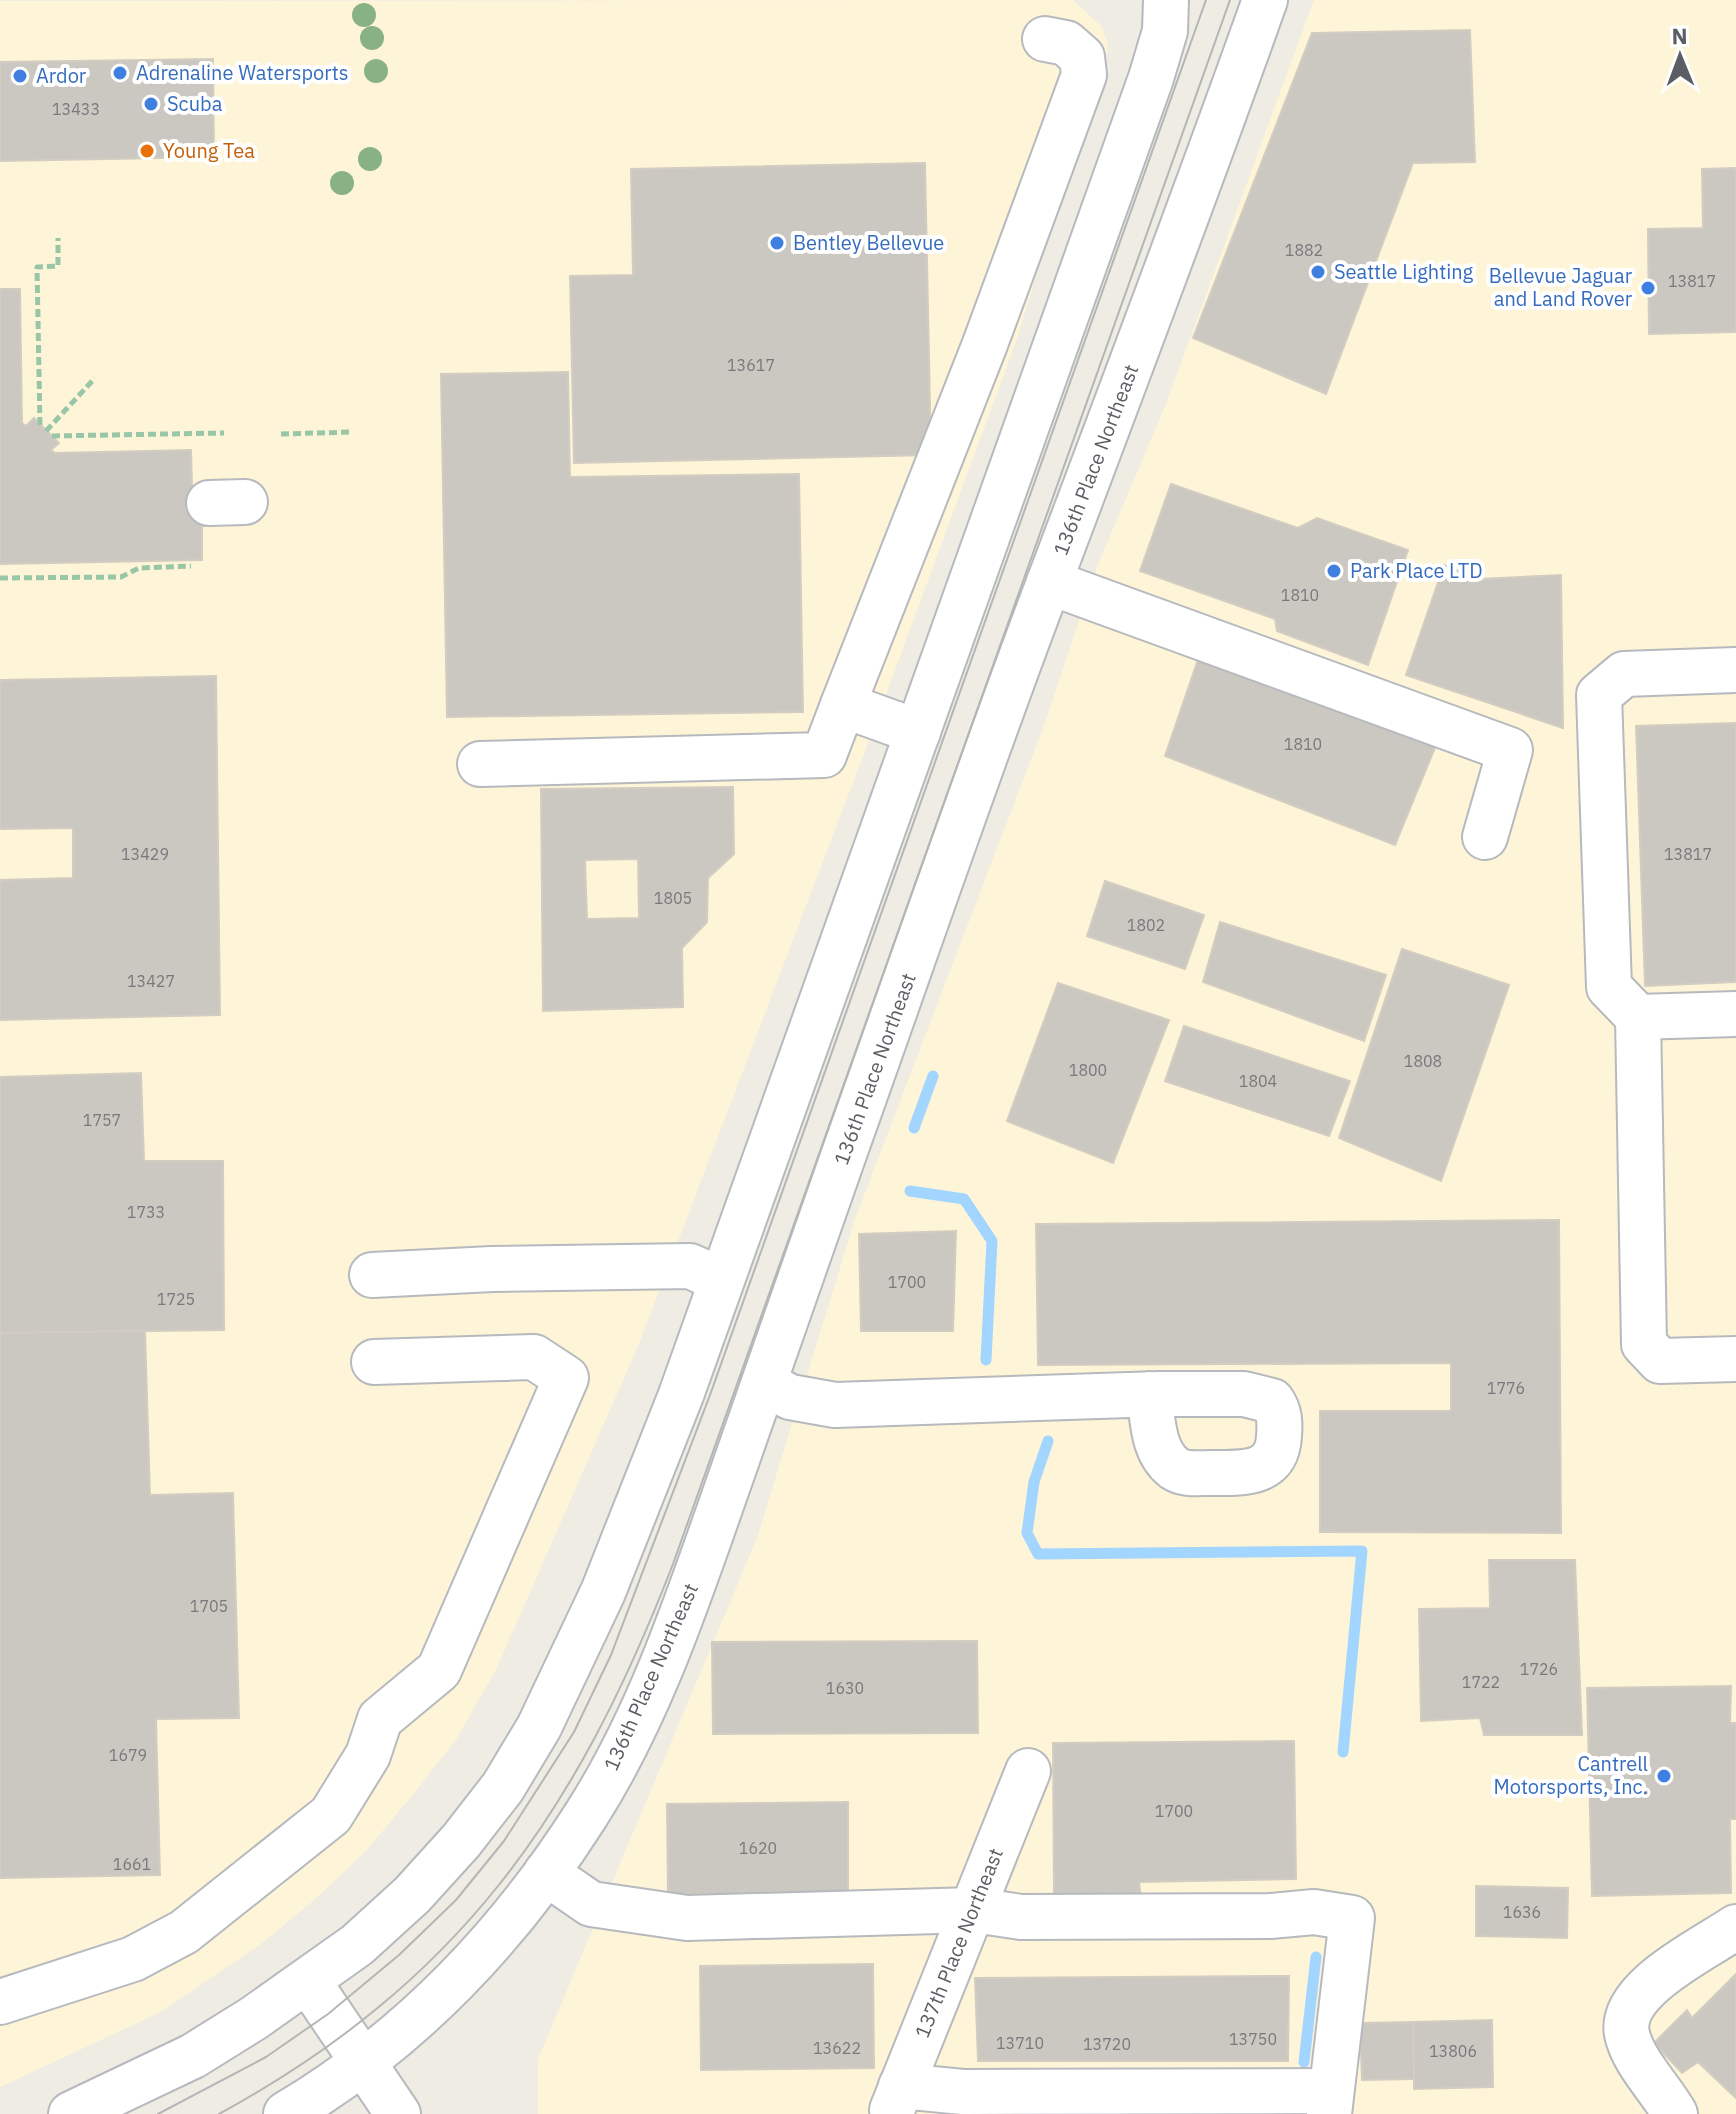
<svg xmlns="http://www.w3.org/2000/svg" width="1736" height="2114" viewBox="0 0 1736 2114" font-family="'IBM Plex Sans',sans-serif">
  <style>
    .commercial { fill: #fef5d8 }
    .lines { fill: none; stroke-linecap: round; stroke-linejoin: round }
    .stream { stroke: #a2d5ff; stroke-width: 11 }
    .building { fill: #cbc8c2; stroke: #d3cdc1; stroke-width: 2; fill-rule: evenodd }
    .minor-casing { stroke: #b6b9bd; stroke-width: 48 }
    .path { stroke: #98c6a6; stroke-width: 5; stroke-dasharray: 8 4; stroke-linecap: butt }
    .minor { stroke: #fff; stroke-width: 44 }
    .tram { stroke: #b4b5b5; stroke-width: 2 }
    .tree { fill: #88b286 }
    .shop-dot { fill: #3f7fe0; stroke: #fff; stroke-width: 3 }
    .food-dot { fill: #e8710a; stroke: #fff; stroke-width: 3 }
    .labels { text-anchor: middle; stroke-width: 8; stroke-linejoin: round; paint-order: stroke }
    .number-label { font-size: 16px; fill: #77797c }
    .shop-label { font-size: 20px; fill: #366cbe; stroke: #fff; text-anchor: start }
    .food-label { font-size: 20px; fill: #c56008; stroke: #fff; text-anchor: start }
    .street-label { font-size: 20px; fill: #5b5f64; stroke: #fff }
  </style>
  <rect width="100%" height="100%" fill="#eeece3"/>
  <!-- commercial -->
  <g class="commercial">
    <path d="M 1073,0 L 1102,27 L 1108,45 L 1106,60 L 1073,153 L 1017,339 L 867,746 L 638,1346 L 496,1670 L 457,1738 L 420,1786 L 366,1851 L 313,1901 L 261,1944 L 159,2013 L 0,2087 L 0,1 Z"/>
    <path d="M 1314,0 L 1736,0 L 1736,2114 L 538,2114 L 538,2059 L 757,1538 L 855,1219 L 1043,728 L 1097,567 L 1166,404 Z"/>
  </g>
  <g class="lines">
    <!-- stream -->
    <g class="stream">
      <path d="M 914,1128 L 933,1076"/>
      <path d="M 910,1191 L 964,1199 L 992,1241 L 986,1360"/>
      <path d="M 1048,1441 L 1034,1482 L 1027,1533 L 1038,1554 L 1362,1551 L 1343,1752"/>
      <path d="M 1304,2062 L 1316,1957"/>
    </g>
  </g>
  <!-- building -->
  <g class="building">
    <path d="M 1470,30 L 1475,162 L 1413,163 L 1326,394 L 1193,338 L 1312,33 Z"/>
    <path d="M 213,59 L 214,157 L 0,161 L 0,62 Z"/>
    <path d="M 925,163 L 931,455 L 574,463 L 570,276 L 633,275 L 631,169 Z"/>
    <path d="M 1736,168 L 1736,332 L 1649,334 L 1648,229 L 1703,228 L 1702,169 Z"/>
    <path d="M 0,289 L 20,289 L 22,423 L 26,426 L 34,418 L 59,443 L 51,450 L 55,453 L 191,450 L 192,486 L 208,485 L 209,526 L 202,526 L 202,560 L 0,564 Z"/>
    <path d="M 568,372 L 570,477 L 799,474 L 803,712 L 447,717 L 441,374 Z"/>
    <path d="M 1171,484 L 1298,528 L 1317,518 L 1408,550 L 1368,665 L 1277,631 L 1275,619 L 1140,571 Z"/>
    <path d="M 1444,565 L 1479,579 L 1561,575 L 1563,728 L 1406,675 Z"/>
    <path d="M 1202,648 L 1441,733 L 1395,845 L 1165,756 Z"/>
    <path d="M 216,676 L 220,1015 L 0,1020 L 0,880 L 73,878 L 73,828 L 0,829 L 0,680 Z"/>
    <path d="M 1736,723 L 1736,982 L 1645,986 L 1636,726 Z"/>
    <path d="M 733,787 L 734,854 L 708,878 L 707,922 L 682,948 L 683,1007 L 543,1011 L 541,789 ZM 638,859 L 639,918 L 587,919 L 585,860 Z"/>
    <path d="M 1105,881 L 1204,915 L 1185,969 L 1087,936 Z"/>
    <path d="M 1220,922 L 1386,975 L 1364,1041 L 1203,982 Z"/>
    <path d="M 1402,949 L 1509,985 L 1441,1181 L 1339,1138 Z"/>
    <path d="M 1058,983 L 1169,1020 L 1113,1163 L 1007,1121 Z"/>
    <path d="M 1184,1026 L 1350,1081 L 1329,1136 L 1165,1081 Z"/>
    <path d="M 141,1073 L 144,1161 L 223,1161 L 224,1330 L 0,1333 L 0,1077 Z"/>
    <path d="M 1559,1220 L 1561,1533 L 1320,1532 L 1320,1411 L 1451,1411 L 1451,1363 L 1038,1365 L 1036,1224 Z"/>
    <path d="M 956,1231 L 953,1331 L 861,1331 L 859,1234 Z"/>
    <path d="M 145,1331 L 150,1495 L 233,1493 L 239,1718 L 156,1719 L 160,1875 L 0,1878 L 0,1333 Z"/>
    <path d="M 1489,1560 L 1575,1560 L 1582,1735 L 1484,1735 L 1480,1718 L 1421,1721 L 1419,1609 L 1490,1608 Z"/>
    <path d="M 977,1641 L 978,1733 L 713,1734 L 712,1642 Z"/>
    <path d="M 1731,1686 L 1730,1723 L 1736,1723 L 1736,1819 L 1730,1819 L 1731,1893 L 1592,1896 L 1587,1688 Z"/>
    <path d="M 1294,1741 L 1296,1879 L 1139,1882 L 1141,1898 L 1054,1896 L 1053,1743 Z"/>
    <path d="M 848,1802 L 848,1892 L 668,1895 L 667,1804 Z"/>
    <path d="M 1476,1886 L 1568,1888 L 1567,1938 L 1476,1936 Z"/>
    <path d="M 873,1964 L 874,2068 L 701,2070 L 700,1966 Z"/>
    <path d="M 1736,1974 L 1736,2098 L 1698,2062 L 1682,2073 L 1654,2043 L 1687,2010 L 1692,2018 Z"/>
    <path d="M 1289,1976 L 1288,2061 L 978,2061 L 975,1978 Z"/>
    <path d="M 1492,2020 L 1493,2087 L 1414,2089 L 1413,2022 Z"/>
    <path d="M 1413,2022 L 1414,2079 L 1362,2080 L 1360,2023 Z"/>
  </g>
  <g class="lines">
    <defs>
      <g id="minor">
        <path d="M 209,503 L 245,502"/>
        <path d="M 1049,582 L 1510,750 L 1485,837"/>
        <path d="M 1736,670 L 1624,674 L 1599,695 L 1609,987 L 1638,1017 L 1736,1014"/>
        <path d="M 843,705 L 985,344 L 1084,75 L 1082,57 L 1066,43 L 1045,39"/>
        <path d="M 480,764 L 824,755 L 843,705 L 918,732"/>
        <path d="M 1638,1017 L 1644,1344 L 1660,1361 L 1736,1359"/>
        <path d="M 372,1275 L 492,1269 L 690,1266 L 721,1280"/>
        <path d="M 764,1383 L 790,1397 L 835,1405 L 1159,1394 L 1244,1394 L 1272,1401 C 1280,1412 1280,1423 1279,1436 C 1277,1476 1242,1473 1210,1473 C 1198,1473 1184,1475 1174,1468 C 1152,1451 1153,1419 1149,1394"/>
        <path d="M 546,1873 L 591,1904 L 687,1918 L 974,1910 L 1021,1917 L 1270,1916 L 1314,1912 L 1352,1918 L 1329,2114"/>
        <path d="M 308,1981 L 398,2114"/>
        <path d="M 0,2002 L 133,1959 L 184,1932 L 331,1815 L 368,1755 L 380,1719 L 439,1670 L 566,1378 L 534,1357 L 374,1362"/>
        <path d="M 901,2086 L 963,2092 L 1331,2091"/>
        <path d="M 892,2110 L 1028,1771"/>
        <path d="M 71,2114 L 193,2056 L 254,2018 L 357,1945 L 412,1895 L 461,1841 L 503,1787 L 539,1727 L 603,1592 L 681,1395 L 1151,78 L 1165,31 L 1166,0"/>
        <path d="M 286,2114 C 409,2041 509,1936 586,1815 C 650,1715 688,1599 727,1488 C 766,1375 806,1263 845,1151 C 913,961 978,769 1050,580 C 1123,387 1196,194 1265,0"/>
        <path d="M 1675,2114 C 1661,2089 1633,2062 1627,2034 C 1618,1989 1704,1949 1736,1927"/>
      </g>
    </defs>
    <!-- minor casing -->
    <use href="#minor" class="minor-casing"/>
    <!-- path -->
    <g class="path">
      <path d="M 40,425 L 37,267 L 58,266 L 58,238"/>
      <path d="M 46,431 L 95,378"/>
      <path d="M 281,434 L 352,432"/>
      <path d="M 52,436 L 224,433"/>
      <path d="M 0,578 L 121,577 L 139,568 L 191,566"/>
    </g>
    <!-- minor -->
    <use href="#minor" class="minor"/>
    <!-- tram -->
    <g class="tram">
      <path d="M 158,2114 L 266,2057 L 328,2014 L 399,1955 L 456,1900 L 504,1841 L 574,1732 L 611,1655 L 710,1395 L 1206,0"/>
      <path d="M 219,2114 C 459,1983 576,1815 673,1564 L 1230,0"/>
    </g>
  </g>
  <!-- trees -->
  <g class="tree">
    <circle cx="364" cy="15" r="12"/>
    <circle cx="372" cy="38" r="12"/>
    <circle cx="376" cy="71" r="12"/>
    <circle cx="370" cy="159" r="12"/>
    <circle cx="342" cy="183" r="12"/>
  </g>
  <!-- markers -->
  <g class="shop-dot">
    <circle cx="120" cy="73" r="8"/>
    <circle cx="20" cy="76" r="8"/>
    <circle cx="151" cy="104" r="8"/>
    <circle cx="777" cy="243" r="8"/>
    <circle cx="1318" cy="272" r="8"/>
    <circle cx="1648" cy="288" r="8"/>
    <circle cx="1334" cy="571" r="8"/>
    <circle cx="1664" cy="1776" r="8"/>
  </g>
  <circle class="food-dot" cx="147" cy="151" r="8"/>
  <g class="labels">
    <!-- number labels -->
    <g class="number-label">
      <text x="76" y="115">13433</text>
      <text x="1304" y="256">1882</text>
      <text x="1692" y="287">13817</text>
      <text x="751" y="371">13617</text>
      <text x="1300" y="601">1810</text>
      <text x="1303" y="750">1810</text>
      <text x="145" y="860">13429</text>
      <text x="1688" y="860">13817</text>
      <text x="673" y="904">1805</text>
      <text x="1146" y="931">1802</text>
      <text x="151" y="987">13427</text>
      <text x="1423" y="1067">1808</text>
      <text x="1088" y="1076">1800</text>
      <text x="1258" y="1087">1804</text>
      <text x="102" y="1126">1757</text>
      <text x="146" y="1218">1733</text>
      <text x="907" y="1288">1700</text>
      <text x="176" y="1305">1725</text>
      <text x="1506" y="1394">1776</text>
      <text x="209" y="1612">1705</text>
      <text x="1539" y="1675">1726</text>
      <text x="1481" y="1688">1722</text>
      <text x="845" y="1694">1630</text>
      <text x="128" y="1761">1679</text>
      <text x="1174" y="1817">1700</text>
      <text x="758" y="1854">1620</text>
      <text x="132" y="1870">1661</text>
      <text x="1522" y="1918">1636</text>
      <text x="1253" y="2045">13750</text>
      <text x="1020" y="2049">13710</text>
      <text x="1107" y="2050">13720</text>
      <text x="837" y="2054">13622</text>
      <text x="1453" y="2057">13806</text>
    </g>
    <!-- shop labels -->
    <g class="shop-label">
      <text x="136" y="80">Adrenaline Watersports</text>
      <text x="36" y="83">Ardor</text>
      <text x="167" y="111">Scuba</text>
      <text x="793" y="250">Bentley Bellevue</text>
      <text x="1334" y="279">Seattle Lighting</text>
      <text x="1632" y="283" text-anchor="end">Bellevue Jaguar<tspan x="1632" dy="23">and Land Rover</tspan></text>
      <text x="1350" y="578">Park Place LTD</text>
      <text x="1648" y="1771" text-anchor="end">Cantrell<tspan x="1648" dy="23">Motorsports, Inc.</tspan></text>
    </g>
    <!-- food labels -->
    <g class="food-label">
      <text x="163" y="158">Young Tea</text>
    </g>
    <!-- street labels -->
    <g class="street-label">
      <text transform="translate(1096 460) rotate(-69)" y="7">136th Place Northeast</text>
      <text transform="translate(875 1069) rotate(-70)" y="7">136th Place Northeast</text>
      <text transform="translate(651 1677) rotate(-66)" y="7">136th Place Northeast</text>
      <text transform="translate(959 1943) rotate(-68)" y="7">137th Place Northeast</text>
    </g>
  </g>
  <!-- north arrow -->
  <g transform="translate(1680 56) rotate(359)" stroke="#ffffff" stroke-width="6" paint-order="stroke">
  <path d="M0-6L14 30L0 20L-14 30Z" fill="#5b5f64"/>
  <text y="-12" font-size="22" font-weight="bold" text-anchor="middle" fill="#5b5f64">N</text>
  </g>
</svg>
